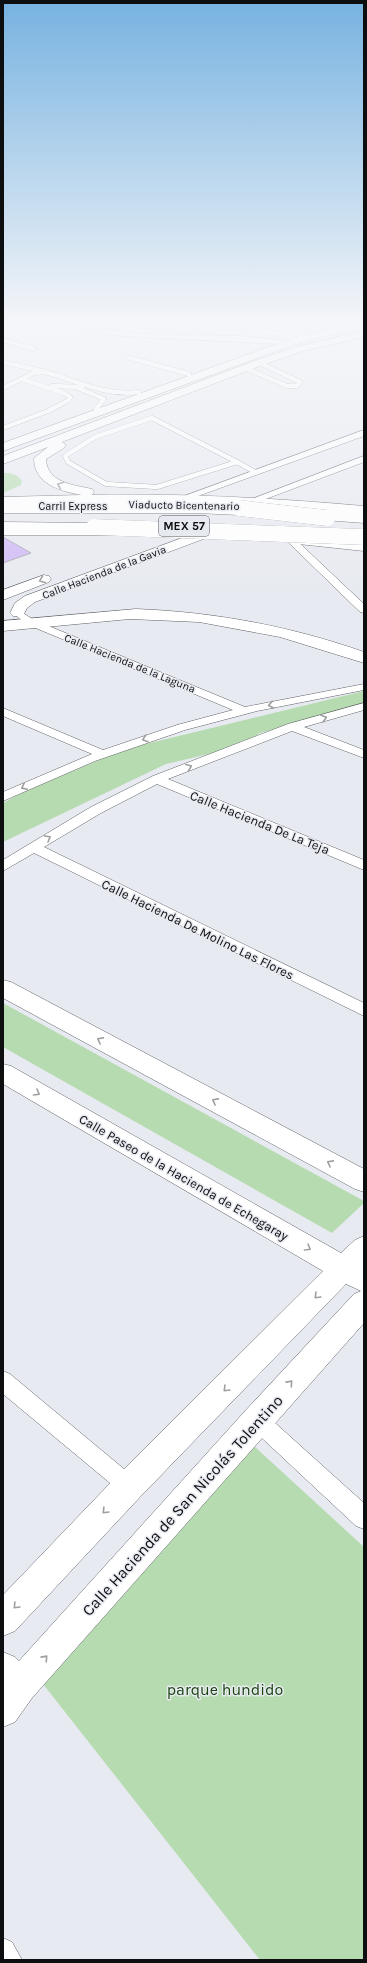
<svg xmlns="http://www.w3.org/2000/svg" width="367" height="1963" viewBox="0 0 367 1963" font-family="Karla,sans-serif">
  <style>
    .green { fill: #b7dbb0 }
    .building { fill: #d1bbf7; stroke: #aeabb2 }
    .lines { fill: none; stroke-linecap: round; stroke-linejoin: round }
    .service-casing { stroke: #5f6167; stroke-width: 5 }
    .minor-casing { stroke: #5f6167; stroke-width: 1 }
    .secondary-casing { stroke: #5f6167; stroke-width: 1 }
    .primary-casing { stroke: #5f6167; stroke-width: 1 }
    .trunk-casing { stroke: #5f6167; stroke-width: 1 }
    .motorway-casing { stroke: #5f6167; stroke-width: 1 }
    .service { stroke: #fff; stroke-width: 4.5 }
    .minor { fill: #fff; fill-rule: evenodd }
    .secondary { fill: #fff; fill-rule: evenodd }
    .primary { fill: #fff; fill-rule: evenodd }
    .trunk { fill: #fff; fill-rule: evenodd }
    .motorway { fill: #fff; fill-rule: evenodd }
    .motorway-bridge-casing { stroke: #5f6167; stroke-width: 16; stroke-linecap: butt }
    .motorway-bridge { stroke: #fff; stroke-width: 16 }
    .oneway { stroke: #9e9f9f }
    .labels { text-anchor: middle; stroke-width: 3; stroke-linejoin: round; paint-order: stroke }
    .far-street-label { font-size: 11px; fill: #0d0e10; stroke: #e8eaf1 }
    .shield { fill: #e8eaf1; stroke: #4f5054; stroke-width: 1 }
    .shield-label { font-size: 12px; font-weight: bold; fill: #0d0e10 }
    .street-label { font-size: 13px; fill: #0d0e10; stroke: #e8eaf1 }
    .near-street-label { font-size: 16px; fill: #0d0e10; stroke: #e8eaf1 }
    .near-park-label { font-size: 16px; fill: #194410; stroke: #e8eaf1 }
  </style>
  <rect width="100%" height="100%" fill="#e8eaf1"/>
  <!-- green -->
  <g class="green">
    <path d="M 3,473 C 12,473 17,474 22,481 L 21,485 L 3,493 Z"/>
    <path d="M 364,691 L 364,706 L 260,733 L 243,746 L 166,764 L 3,842 L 3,803 L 23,792 L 125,749 Z"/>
    <path d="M 3,1003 L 364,1201 L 364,1203 L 332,1233 L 3,1047 Z"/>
    <path d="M 253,1445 L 364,1547 L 364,1960 L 260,1960 L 43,1684 Z"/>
  </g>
  <!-- building -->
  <path class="building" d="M 3,537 L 31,553 L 3,563 Z"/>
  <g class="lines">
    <defs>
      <g id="service">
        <path d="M 157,322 C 163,331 177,325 186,322"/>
        <path d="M 230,322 L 294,338"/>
        <path d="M 257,322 L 303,336"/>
        <path d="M 130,358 L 189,374"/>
        <path d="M 3,362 C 19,366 36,369 52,374 C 81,383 108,396 139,392"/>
        <path d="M 245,368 L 287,386 L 297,386 L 300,382 L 260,363"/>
        <path d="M 52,386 L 82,387"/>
        <path d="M 3,388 L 34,373 L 41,372"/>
        <path d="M 78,388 L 104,399 L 96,409"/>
        <path d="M 152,418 L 237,462 L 157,487 L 106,484 L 68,462 L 65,456 L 95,437 Z"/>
        <path d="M 3,428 L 48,411 L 69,400 L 70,397 L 64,393 L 22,379"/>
        <path d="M 237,462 L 255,472"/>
      </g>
      <g id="minor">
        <path d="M 63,322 L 75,322 L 108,330 L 141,334 L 240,336 L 280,340 L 284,342 L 280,344 L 121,336 L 94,331 Z"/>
        <path d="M 3,338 L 36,347 L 37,349 L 33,351 L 3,342 Z"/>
        <path d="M 364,430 L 364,436 L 187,500 L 184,501 L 179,498 Z"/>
        <path d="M 364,456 L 364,462 L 255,503 L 252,504 L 247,501 Z"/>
        <path d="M 291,537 L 294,538 L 364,604 L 364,613 L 360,612 L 288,542 L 286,540 Z"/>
        <path d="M 18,610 L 34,620 L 245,707 L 364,684 L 364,690 L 257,711 L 185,730 L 95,761 L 3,801 L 3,792 L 92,754 L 3,716 L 3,708 L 103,750 L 177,725 L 233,710 L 26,624 L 13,613 Z"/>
        <path d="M 364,703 L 364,710 L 304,727 L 364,750 L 364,758 L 292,731 L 168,779 L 364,860 L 364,870 L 157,784 L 101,813 L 44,847 L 364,1003 L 364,1016 L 34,853 L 3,871 L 3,860 L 91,807 L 153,776 L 288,724 Z"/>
        <path d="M 3,1371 L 10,1374 L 136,1479 L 140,1486 L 136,1493 L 129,1497 L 122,1493 L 3,1394 Z"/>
        <path d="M 257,1410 L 264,1413 L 364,1503 L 364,1529 L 356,1526 L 250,1427 L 247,1420 L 250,1413 Z"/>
        <path d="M 3,1938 L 12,1942 L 22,1960 L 3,1960 Z"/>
      </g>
      <g id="secondary">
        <path d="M 209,528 L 214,529 L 216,532 L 214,535 L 35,602 L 27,608 L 23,616 L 13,616 L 10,613 L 15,603 L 25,596 Z"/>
        <path d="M 44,575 L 49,576 L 51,579 L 49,582 L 3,600 L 3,590 Z"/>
        <path d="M 136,609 C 214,612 290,626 364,652 L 364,663 L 280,637 L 199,622 L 130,619 L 3,631 L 3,621 Z"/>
        <path d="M 3,980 L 11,982 L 364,1169 L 364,1192 L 355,1189 L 3,998 Z"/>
        <path d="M 3,1064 L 11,1066 L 341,1253 L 355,1240 L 364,1236 L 364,1323 L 32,1698 L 15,1722 L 3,1727 L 3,1652 L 15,1657 L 19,1661 L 246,1410 L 354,1294 L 361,1291 L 346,1284 L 140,1497 L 15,1631 L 3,1636 L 3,1595 L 118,1475 L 323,1271 L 3,1084 Z"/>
      </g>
      <g id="primary">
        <path d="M 364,331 L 364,337 L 303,351 L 257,367 L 62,442 L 66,445 L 64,448 L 46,459 C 47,483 74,485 92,489 L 94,492 L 92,495 C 183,493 273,498 364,506 L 364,514 L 250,505 L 182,502 L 3,505 L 3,497 L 82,495 C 60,491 34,484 34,458 L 48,447 L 3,464 L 3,456 L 249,363 L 296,347 Z"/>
        <path d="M 3,527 L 116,527 L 121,528 L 123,531 L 121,534 L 116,535 L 3,535 Z"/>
        <path d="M 294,536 L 364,543 L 364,551 L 289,543 L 287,540 L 289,537 Z"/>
      </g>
      <g id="trunk">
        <path d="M 3,505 L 196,505 L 262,508 L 267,509 L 269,512 L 267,515 L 262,516 L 196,513 L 3,513 Z"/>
        <path d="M 304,511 L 364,515 L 364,523 L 299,518 L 297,515 L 299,512 Z"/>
      </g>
      <g id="motorway">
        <path d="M 356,322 L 364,322 L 364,326 L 293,345 L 3,451 L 3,443 L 285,341 Z"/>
        <path d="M 163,499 L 261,503 L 266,504 L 268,507 L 266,510 L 261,511 L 163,507 L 3,508 L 3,500 Z"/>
        <path d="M 303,506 L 364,511 L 364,519 L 298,513 L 296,510 L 298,507 Z"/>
        <path d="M 3,522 L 94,523 L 99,524 L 101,527 L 99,530 L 94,531 L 3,530 Z"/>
      </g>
    </defs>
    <!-- service casing -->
    <use href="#service" class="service-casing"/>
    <!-- minor casing -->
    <use href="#minor" class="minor-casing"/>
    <!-- secondary casing -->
    <use href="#secondary" class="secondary-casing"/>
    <!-- primary casing -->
    <use href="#primary" class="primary-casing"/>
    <!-- trunk casing -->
    <use href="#trunk" class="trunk-casing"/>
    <!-- motorway casing -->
    <use href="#motorway" class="motorway-casing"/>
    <!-- service -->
    <use href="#service" class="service"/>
    <!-- minor -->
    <use href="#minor" class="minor"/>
    <!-- secondary -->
    <use href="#secondary" class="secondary"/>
    <!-- primary -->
    <use href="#primary" class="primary"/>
    <!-- trunk -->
    <use href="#trunk" class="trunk"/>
    <!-- motorway -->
    <use href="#motorway" class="motorway"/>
    <defs>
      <g id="motorway-bridge">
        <path d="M 239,508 L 327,518"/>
        <path d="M 94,527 L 364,537"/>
      </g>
    </defs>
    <!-- motorway-bridge casing -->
    <use href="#motorway-bridge" class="motorway-bridge-casing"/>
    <!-- motorway-bridge -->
    <use href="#motorway-bridge" class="motorway-bridge"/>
  </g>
  <!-- one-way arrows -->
  <defs><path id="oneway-chevron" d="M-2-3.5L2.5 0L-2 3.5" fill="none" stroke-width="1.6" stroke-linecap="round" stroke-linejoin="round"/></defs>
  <g class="oneway">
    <use href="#oneway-chevron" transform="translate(60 485) rotate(-158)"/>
    <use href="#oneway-chevron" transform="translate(42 580) rotate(159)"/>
    <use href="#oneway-chevron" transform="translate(271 705) rotate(169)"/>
    <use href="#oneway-chevron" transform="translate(324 718) rotate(-16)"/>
    <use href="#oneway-chevron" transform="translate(145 739) rotate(161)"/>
    <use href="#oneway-chevron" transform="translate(189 767) rotate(-21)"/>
    <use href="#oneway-chevron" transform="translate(24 787) rotate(154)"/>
    <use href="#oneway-chevron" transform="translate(48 838) rotate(-30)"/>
    <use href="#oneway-chevron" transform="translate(100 1040) rotate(-152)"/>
    <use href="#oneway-chevron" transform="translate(37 1093) rotate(30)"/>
    <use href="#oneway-chevron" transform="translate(215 1101) rotate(-152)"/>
    <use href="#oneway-chevron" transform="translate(330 1163) rotate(-152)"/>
    <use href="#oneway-chevron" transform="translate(308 1248) rotate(30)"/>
    <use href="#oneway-chevron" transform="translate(317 1296) rotate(135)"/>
    <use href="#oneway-chevron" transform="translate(290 1383) rotate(-48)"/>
    <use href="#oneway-chevron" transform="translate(226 1389) rotate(135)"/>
    <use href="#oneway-chevron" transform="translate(105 1511) rotate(134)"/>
    <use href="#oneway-chevron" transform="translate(16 1606) rotate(134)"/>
    <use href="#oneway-chevron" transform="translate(45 1658) rotate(-48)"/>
  </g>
  <!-- sky -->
  <linearGradient id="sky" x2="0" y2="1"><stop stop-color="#77b2e0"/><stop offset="0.54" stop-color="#f5f6f9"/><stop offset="1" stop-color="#f5f6f9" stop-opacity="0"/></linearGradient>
  <rect width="367" height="597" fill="url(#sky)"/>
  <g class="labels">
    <!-- far-street labels -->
    <g class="far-street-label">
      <text transform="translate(184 505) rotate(1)" y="4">Viaducto Bicentenario</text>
      <text x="73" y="510">Carril Express</text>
      <text transform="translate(104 572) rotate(-21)" y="4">Calle Hacienda de la Gavia</text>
      <text transform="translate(130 663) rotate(22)" y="4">Calle Hacienda de la Laguna</text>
    </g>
    <!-- shield labels -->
    <rect class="shield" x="159" y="516" width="50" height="20" rx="3"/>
    <g class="shield-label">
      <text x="184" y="530">MEX 57</text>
    </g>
    <!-- street labels -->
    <g class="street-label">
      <text transform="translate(260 822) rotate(22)" y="5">Calle Hacienda De La Teja</text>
      <text transform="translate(198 929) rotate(26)" y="5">Calle Hacienda De Molino Las Flores</text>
      <text transform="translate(184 1177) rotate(30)" y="5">Calle Paseo de la Hacienda de Echegaray</text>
    </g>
    <!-- near-street labels -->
    <g class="near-street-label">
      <text transform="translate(182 1505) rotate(-48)" y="6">Calle Hacienda de San Nicolás Tolentino</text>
    </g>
    <!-- near-park labels -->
    <g class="near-park-label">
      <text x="225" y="1695">parque hundido</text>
    </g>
  </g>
  <!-- border -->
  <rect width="367" height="1963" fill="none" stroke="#0d0e10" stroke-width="8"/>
</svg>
